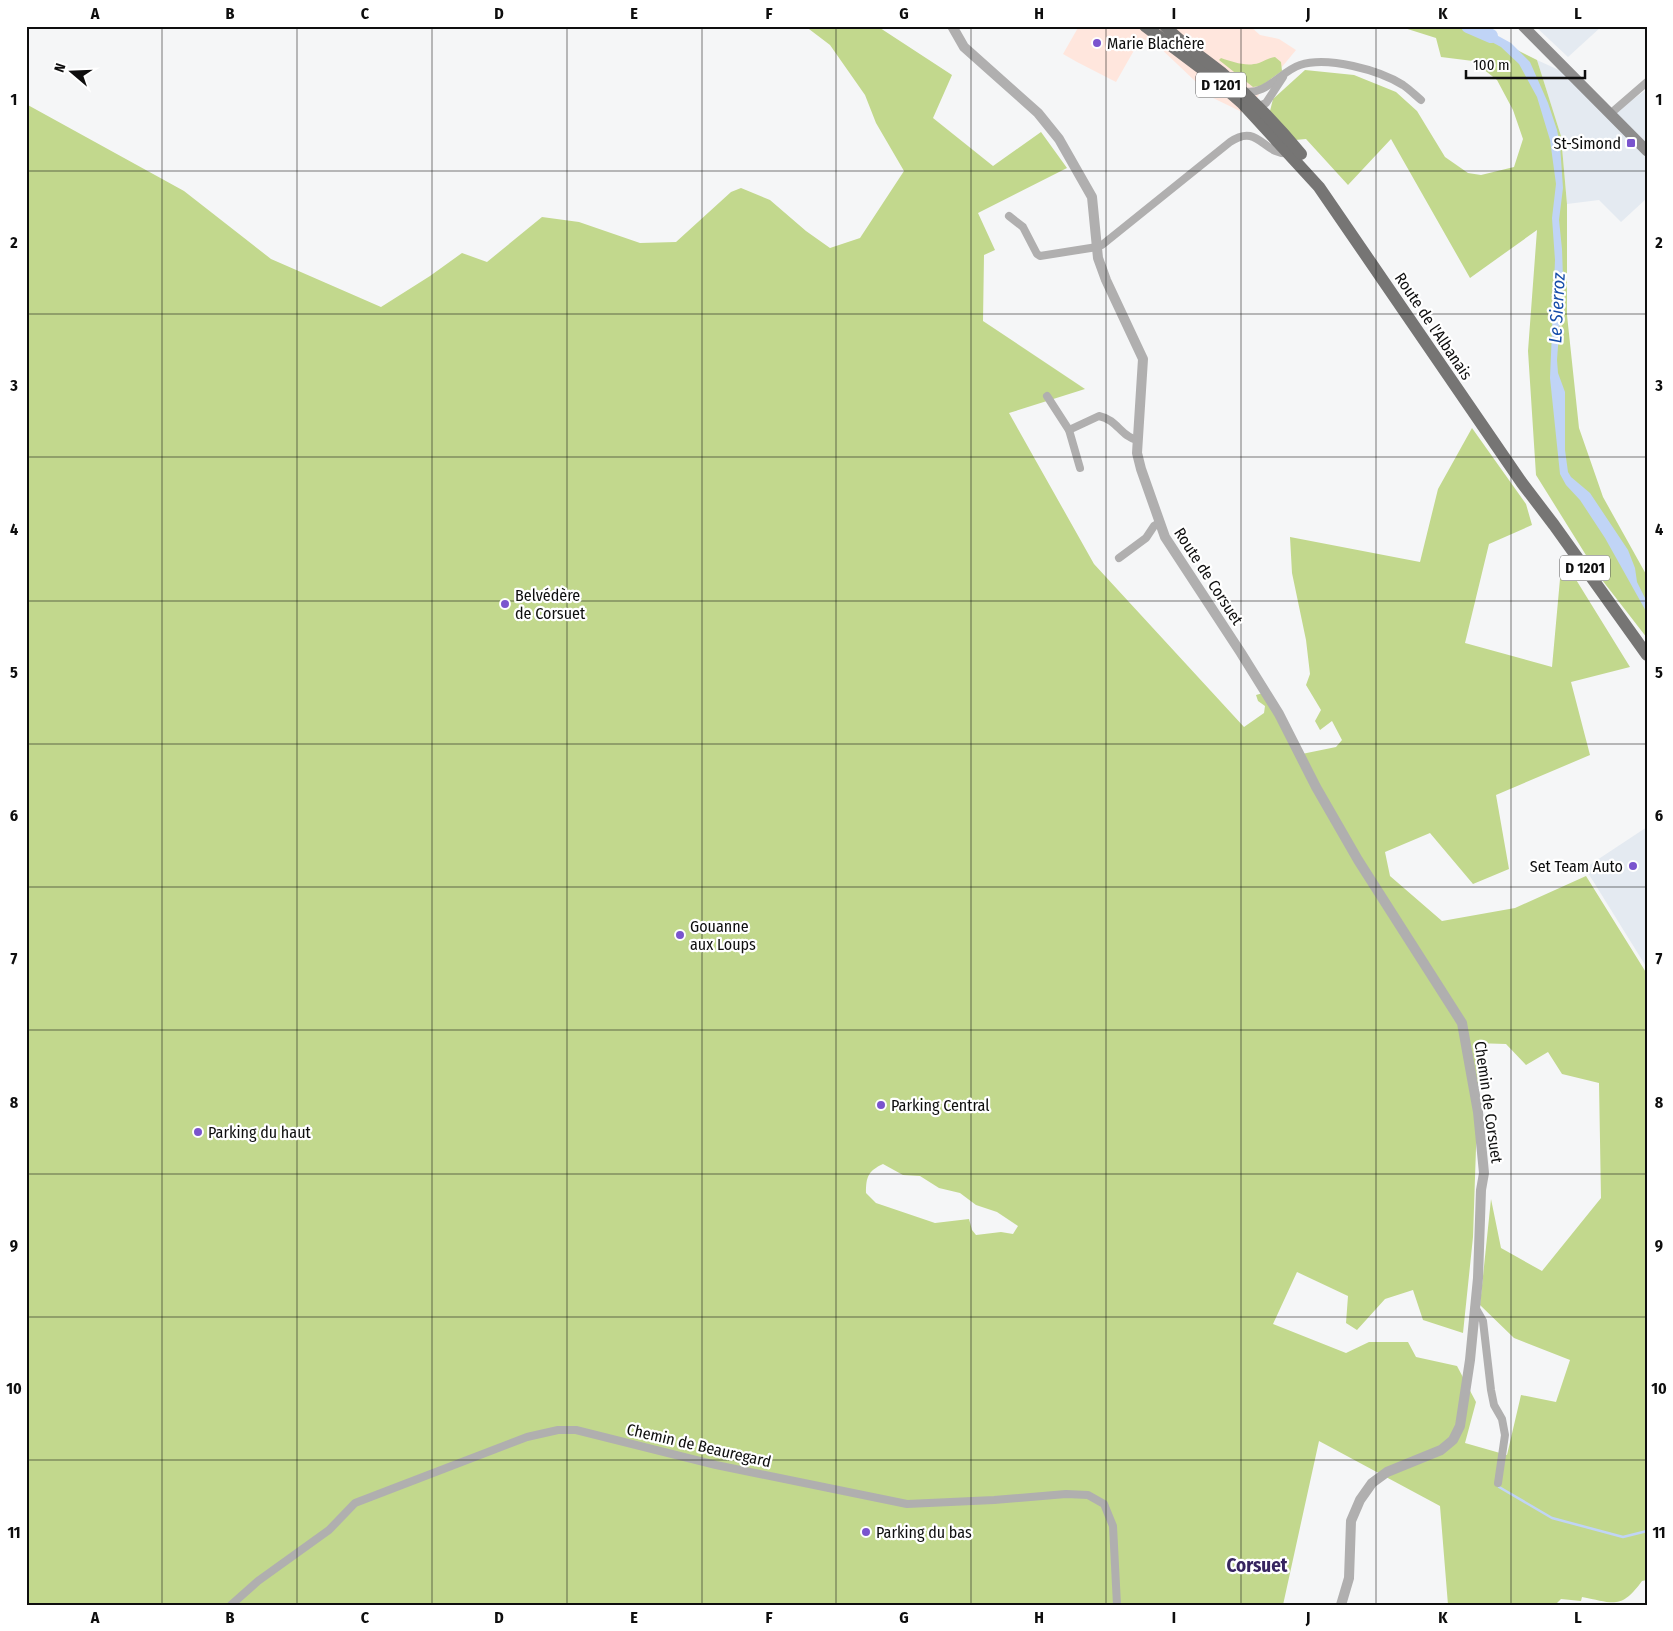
<svg xmlns="http://www.w3.org/2000/svg" width="1673" height="1631" viewBox="0 0 1673 1631" font-family="'Fira Sans Condensed',sans-serif">
  <style>
    .commercial { fill: #ffe6dd }
    .built { fill: #e4eaf1 }
    .green { fill: #c2d88d; fill-rule: evenodd }
    .water { fill: #c0d4f6 }
    .lines { fill: none; stroke-linecap: round; stroke-linejoin: round }
    .stream { stroke: #c0d4f6; stroke-width: 2.5 }
    .river { stroke: #c0d4f6; stroke-width: 14 }
    .minor { stroke: #b0afaf; stroke-width: 8 }
    .tertiary { stroke: #b0afaf; stroke-width: 10 }
    .secondary { stroke: #8e8d8d; stroke-width: 11 }
    .primary { stroke: #767574; stroke-width: 12 }
    .grid { fill: none; stroke: #0e0e0e; stroke-width: 1; stroke-opacity: 0.55 }
    .poi-dot { fill: #7a54ce; stroke: #fff; stroke-width: 2 }
    .labels { text-anchor: middle; stroke-width: 4.5; stroke-linejoin: round; paint-order: stroke }
    .shield { fill: #fff; stroke: #565656; stroke-width: 1 }
    .shield-label { font-size: 15px; font-weight: bold; fill: #0e0e0e }
    .poi-label { font-size: 16px; fill: #0e0e0e; stroke: #fff; text-anchor: start }
    .street-label { font-size: 16px; fill: #0e0e0e; stroke: #fff }
    .water-label { font-size: 18px; font-style: italic; fill: #164daa; stroke: #fff }
    .quarter-label { font-size: 19px; font-weight: bold; fill: #372560; stroke: #fff }
    .neatline { fill: none; stroke: #0e0e0e; stroke-width: 2 }
    .grid-label { font-size: 16px; text-anchor: middle; font-weight: bold; fill: #0e0e0e }
  </style>
  <rect width="100%" height="100%" fill="#f5f6f7"/>
  <!-- commercial -->
  <path class="commercial" d="M 1079,26 L 1250,26 L 1260,35 L 1279,39 L 1296,50 L 1244,113 L 1213,98 L 1157,45 L 1141,38 L 1116,82 L 1077,62 L 1063,54 Z"/>
  <!-- built -->
  <g class="built">
    <path d="M 1535,26 L 1602,26 L 1568,57 Z"/>
    <path d="M 1537,60 L 1561,71 L 1607,118 L 1646,90 L 1647,91 L 1647,198 L 1621,222 L 1599,200 L 1567,204 L 1561,136 Z"/>
    <path d="M 1647,827 L 1647,968 L 1585,868 Z"/>
  </g>
  <!-- green -->
  <g class="green">
    <path d="M 805,26 L 877,26 L 952,75 L 933,118 L 993,166 L 1041,132 L 1067,168 L 978,213 L 995,250 L 984,255 L 983,321 L 1085,389 L 1009,413 L 1094,564 L 1244,727 L 1264,713 L 1265,706 L 1258,701 L 1256,695 L 1263,693 L 1297,755 L 1336,747 L 1342,740 L 1332,721 L 1320,730 L 1315,721 L 1321,710 L 1306,685 L 1310,674 L 1306,640 L 1292,573 L 1290,537 L 1420,562 L 1438,489 L 1472,428 L 1526,504 L 1532,525 L 1489,544 L 1465,643 L 1552,667 L 1562,557 L 1630,667 L 1571,682 L 1590,755 L 1496,795 L 1509,869 L 1473,884 L 1430,833 L 1385,852 L 1390,876 L 1442,921 L 1515,908 L 1586,876 L 1647,974 L 1647,1580 L 1642,1581 C 1621,1610 1614,1603 1582,1597 L 1581,1601 L 1561,1599 L 1555,1605 L 1448,1605 L 1440,1506 L 1319,1441 L 1283,1605 L 26,1605 L 26,104 L 184,191 L 271,259 L 381,307 L 430,276 L 462,253 L 487,262 L 542,217 L 579,222 L 640,243 L 676,242 L 731,192 L 741,188 L 770,200 L 806,231 L 830,248 L 860,238 L 904,171 L 876,123 L 865,95 L 830,45 ZM 1474,1043 L 1506,1044 L 1526,1065 L 1548,1052 L 1562,1074 L 1599,1083 L 1601,1198 L 1542,1271 L 1501,1248 L 1491,1199 L 1480,1305 L 1514,1338 L 1570,1360 L 1556,1402 L 1521,1395 L 1507,1455 L 1465,1443 L 1476,1402 L 1457,1366 L 1416,1357 L 1408,1342 L 1369,1342 L 1346,1353 L 1273,1324 L 1297,1272 L 1348,1296 L 1346,1323 L 1357,1330 L 1385,1299 L 1413,1290 L 1423,1320 L 1463,1333 L 1473,1237 L 1479,1059 ZM 883,1164 L 903,1175 L 920,1176 L 939,1188 L 960,1193 L 976,1205 L 997,1212 L 1018,1226 L 1013,1234 L 1001,1232 L 976,1235 L 972,1230 L 969,1219 L 935,1223 L 876,1203 L 866,1193 C 866,1177 868,1171 883,1164 Z"/>
    <path d="M 1398,26 L 1469,26 L 1537,60 L 1561,136 L 1567,204 L 1567,315 L 1579,428 L 1603,497 L 1647,576 L 1647,638 L 1599,576 L 1536,475 L 1528,351 L 1537,230 L 1470,278 L 1391,139 L 1348,185 L 1306,139 L 1295,140 L 1270,111 L 1273,99 L 1305,70 L 1354,75 L 1396,92 L 1417,111 L 1445,157 L 1468,173 L 1481,175 L 1514,167 L 1523,139 L 1513,110 L 1497,80 L 1473,61 L 1441,57 L 1436,38 Z"/>
    <path d="M 1275,57 L 1281,62 L 1282,71 L 1261,86 L 1253,87 L 1219,60 L 1221,58 C 1233,62 1246,67 1259,63 C 1265,61 1268,58 1275,57 Z"/>
  </g>
  <!-- water -->
  <path class="water" d="M 1474,26 L 1480,26 L 1511,43 L 1530,62 L 1548,103 L 1557,130 L 1560,145 L 1563,188 L 1559,220 L 1562,249 L 1563,278 L 1557,360 L 1558,373 L 1565,392 L 1565,450 L 1568,472 L 1571,477 L 1590,493 L 1628,550 L 1635,568 L 1637,582 L 1647,602 L 1647,613 L 1605,538 L 1580,500 L 1566,485 L 1560,474 L 1550,378 L 1555,260 L 1552,218 L 1556,184 L 1550,140 L 1537,97 L 1519,64 L 1501,47 L 1475,33 Z"/>
  <g class="lines">
    <!-- stream -->
    <g class="stream">
      <path d="M 1471,27 L 1471,26"/>
      <path d="M 1499,1487 L 1552,1518 L 1623,1537 L 1647,1531"/>
    </g>
    <!-- river -->
    <path class="river" d="M 1468,26 L 1491,36"/>
    <!-- minor -->
    <g class="minor">
      <path d="M 1243,91 C 1265,97 1281,71 1300,65 C 1328,56 1379,70 1403,85 C 1409,89 1415,95 1421,100"/>
      <path d="M 1255,108 L 1266,103 L 1283,77"/>
      <path d="M 1610,114 L 1647,82"/>
      <path d="M 1009,216 L 1023,227 L 1037,254 L 1040,256 L 1097,247"/>
      <path d="M 1102,245 L 1230,142 C 1259,122 1263,156 1289,153"/>
      <path d="M 1047,396 L 1069,430 L 1080,468"/>
      <path d="M 1069,430 L 1099,416 C 1118,420 1120,436 1137,440"/>
      <path d="M 1119,558 L 1146,538 L 1154,526 L 1159,523"/>
      <path d="M 1475,1307 L 1483,1321 L 1491,1390 L 1494,1405 L 1502,1419 L 1505,1435 L 1498,1483"/>
      <path d="M 231,1605 L 258,1581 L 329,1530 L 355,1503 L 527,1437 L 558,1430 L 576,1430 L 716,1465 L 907,1504 L 994,1500 L 1066,1494 L 1088,1495 L 1104,1504 L 1113,1526 L 1117,1605"/>
    </g>
    <!-- tertiary -->
    <path class="tertiary" d="M 952,26 L 964,47 L 1038,113 L 1059,139 L 1092,197 L 1098,258 L 1106,280 L 1143,359 L 1137,453 L 1141,469 L 1165,537 L 1241,653 L 1279,714 L 1316,787 L 1358,860 L 1462,1023 L 1478,1112 L 1484,1173 L 1481,1190 L 1478,1278 L 1470,1360 L 1460,1426 L 1453,1440 L 1441,1450 L 1387,1472 L 1372,1483 L 1360,1500 L 1351,1521 L 1349,1578 L 1341,1605"/>
    <!-- secondary -->
    <path class="secondary" d="M 1523,26 L 1647,151"/>
    <!-- primary -->
    <g class="primary">
      <path d="M 1145,26 L 1210,75 L 1242,103 L 1319,187 L 1522,483 L 1554,525 L 1647,655"/>
      <path d="M 1165,26 C 1182,44 1203,58 1222,73 C 1251,98 1277,125 1301,154"/>
    </g>
  </g>
  <!-- grid -->
  <path class="grid" d="M 162,26 L 162,1605M 297,26 L 297,1605M 432,26 L 432,1605M 567,26 L 567,1605M 702,26 L 702,1605M 836,26 L 836,1605M 971,26 L 971,1605M 1106,26 L 1106,1605M 1241,26 L 1241,1605M 1376,26 L 1376,1605M 1511,26 L 1511,1605M 26,171 L 1647,171M 26,314 L 1647,314M 26,457 L 1647,457M 26,601 L 1647,601M 26,744 L 1647,744M 26,887 L 1647,887M 26,1030 L 1647,1030M 26,1174 L 1647,1174M 26,1317 L 1647,1317M 26,1460 L 1647,1460"/>
  <!-- markers -->
  <g class="poi-dot">
    <circle cx="1097" cy="43" r="5"/>
    <rect x="1626" y="138" width="10" height="10" rx="2.5"/>
    <circle cx="505" cy="604" r="5"/>
    <circle cx="1633" cy="866" r="5"/>
    <circle cx="680" cy="935" r="5"/>
    <circle cx="881" cy="1105" r="5"/>
    <circle cx="198" cy="1132" r="5"/>
    <circle cx="866" cy="1532" r="5"/>
  </g>
  <g class="labels">
    <!-- shield labels -->
    <g class="shield">
      <rect x="1196" y="72.5" width="50" height="25" rx="4"/>
      <rect x="1560" y="555.5" width="50" height="25" rx="4"/>
    </g>
    <g class="shield-label">
      <text x="1221" y="90">D 1201</text>
      <text x="1585" y="573">D 1201</text>
    </g>
    <!-- poi labels -->
    <g class="poi-label">
      <text x="1107" y="49">Marie Blachère</text>
      <text x="1621" y="149" text-anchor="end">St-Simond</text>
      <text x="515" y="601">Belvédère<tspan x="515" dy="18">de Corsuet</tspan></text>
      <text x="1623" y="872" text-anchor="end">Set Team Auto</text>
      <text x="690" y="932">Gouanne<tspan x="690" dy="18">aux Loups</tspan></text>
      <text x="891" y="1111">Parking Central</text>
      <text x="208" y="1138">Parking du haut</text>
      <text x="876" y="1538">Parking du bas</text>
    </g>
    <!-- street labels -->
    <g class="street-label">
      <text transform="translate(1434 326) rotate(56)" y="6">Route de l'Albanais</text>
      <text transform="translate(1209 576) rotate(57)" y="6">Route de Corsuet</text>
      <text transform="translate(1489 1102) rotate(82)" y="6">Chemin de Corsuet</text>
      <text transform="translate(699 1445) rotate(13)" y="6">Chemin de Beauregard</text>
    </g>
    <!-- water labels -->
    <g class="water-label">
      <text transform="translate(1557 308) rotate(-87)" y="6">Le Sierroz</text>
    </g>
    <!-- quarter labels -->
    <g class="quarter-label">
      <text x="1257" y="1572">Corsuet</text>
    </g>
  </g>
  <!-- border -->
  <rect width="1673" height="1631" fill="none" stroke="#ffffff" stroke-width="55"/>
  <!-- north arrow -->
  <g transform="translate(72 72) rotate(289)" stroke="#ffffff" stroke-width="4" paint-order="stroke">
  <path d="M0-4L9 19L0 12L-9 19Z" fill="#0e0e0e"/>
  <text y="-8" font-size="14" font-weight="bold" text-anchor="middle" fill="#0e0e0e">N</text>
  </g>
  <!-- scale -->
  <path d="M1466 70v8h119v-8" fill="none" stroke="#0e0e0e" stroke-width="2.5"/>
  <text x="1473" y="70" font-size="15" fill="#0e0e0e" stroke="#ffffff" stroke-width="4" paint-order="stroke">100 m</text>
  <rect x="28" y="28" width="1618" height="1576" class="neatline"/>
  <g class="grid-label">
    <text x="95" y="19">A</text>
    <text x="230" y="19">B</text>
    <text x="365" y="19">C</text>
    <text x="499" y="19">D</text>
    <text x="634" y="19">E</text>
    <text x="769" y="19">F</text>
    <text x="904" y="19">G</text>
    <text x="1039" y="19">H</text>
    <text x="1174" y="19">I</text>
    <text x="1308" y="19">J</text>
    <text x="1443" y="19">K</text>
    <text x="1578" y="19">L</text>
    <text x="14" y="105">1</text>
    <text x="1659" y="105">1</text>
    <text x="14" y="248">2</text>
    <text x="1659" y="248">2</text>
    <text x="14" y="391">3</text>
    <text x="1659" y="391">3</text>
    <text x="14" y="535">4</text>
    <text x="1659" y="535">4</text>
    <text x="14" y="678">5</text>
    <text x="1659" y="678">5</text>
    <text x="14" y="821">6</text>
    <text x="1659" y="821">6</text>
    <text x="14" y="964">7</text>
    <text x="1659" y="964">7</text>
    <text x="14" y="1108">8</text>
    <text x="1659" y="1108">8</text>
    <text x="14" y="1251">9</text>
    <text x="1659" y="1251">9</text>
    <text x="14" y="1394">10</text>
    <text x="1659" y="1394">10</text>
    <text x="14" y="1538">11</text>
    <text x="1659" y="1538">11</text>
    <text x="95" y="1623">A</text>
    <text x="230" y="1623">B</text>
    <text x="365" y="1623">C</text>
    <text x="499" y="1623">D</text>
    <text x="634" y="1623">E</text>
    <text x="769" y="1623">F</text>
    <text x="904" y="1623">G</text>
    <text x="1039" y="1623">H</text>
    <text x="1174" y="1623">I</text>
    <text x="1308" y="1623">J</text>
    <text x="1443" y="1623">K</text>
    <text x="1578" y="1623">L</text>
  </g>
</svg>
